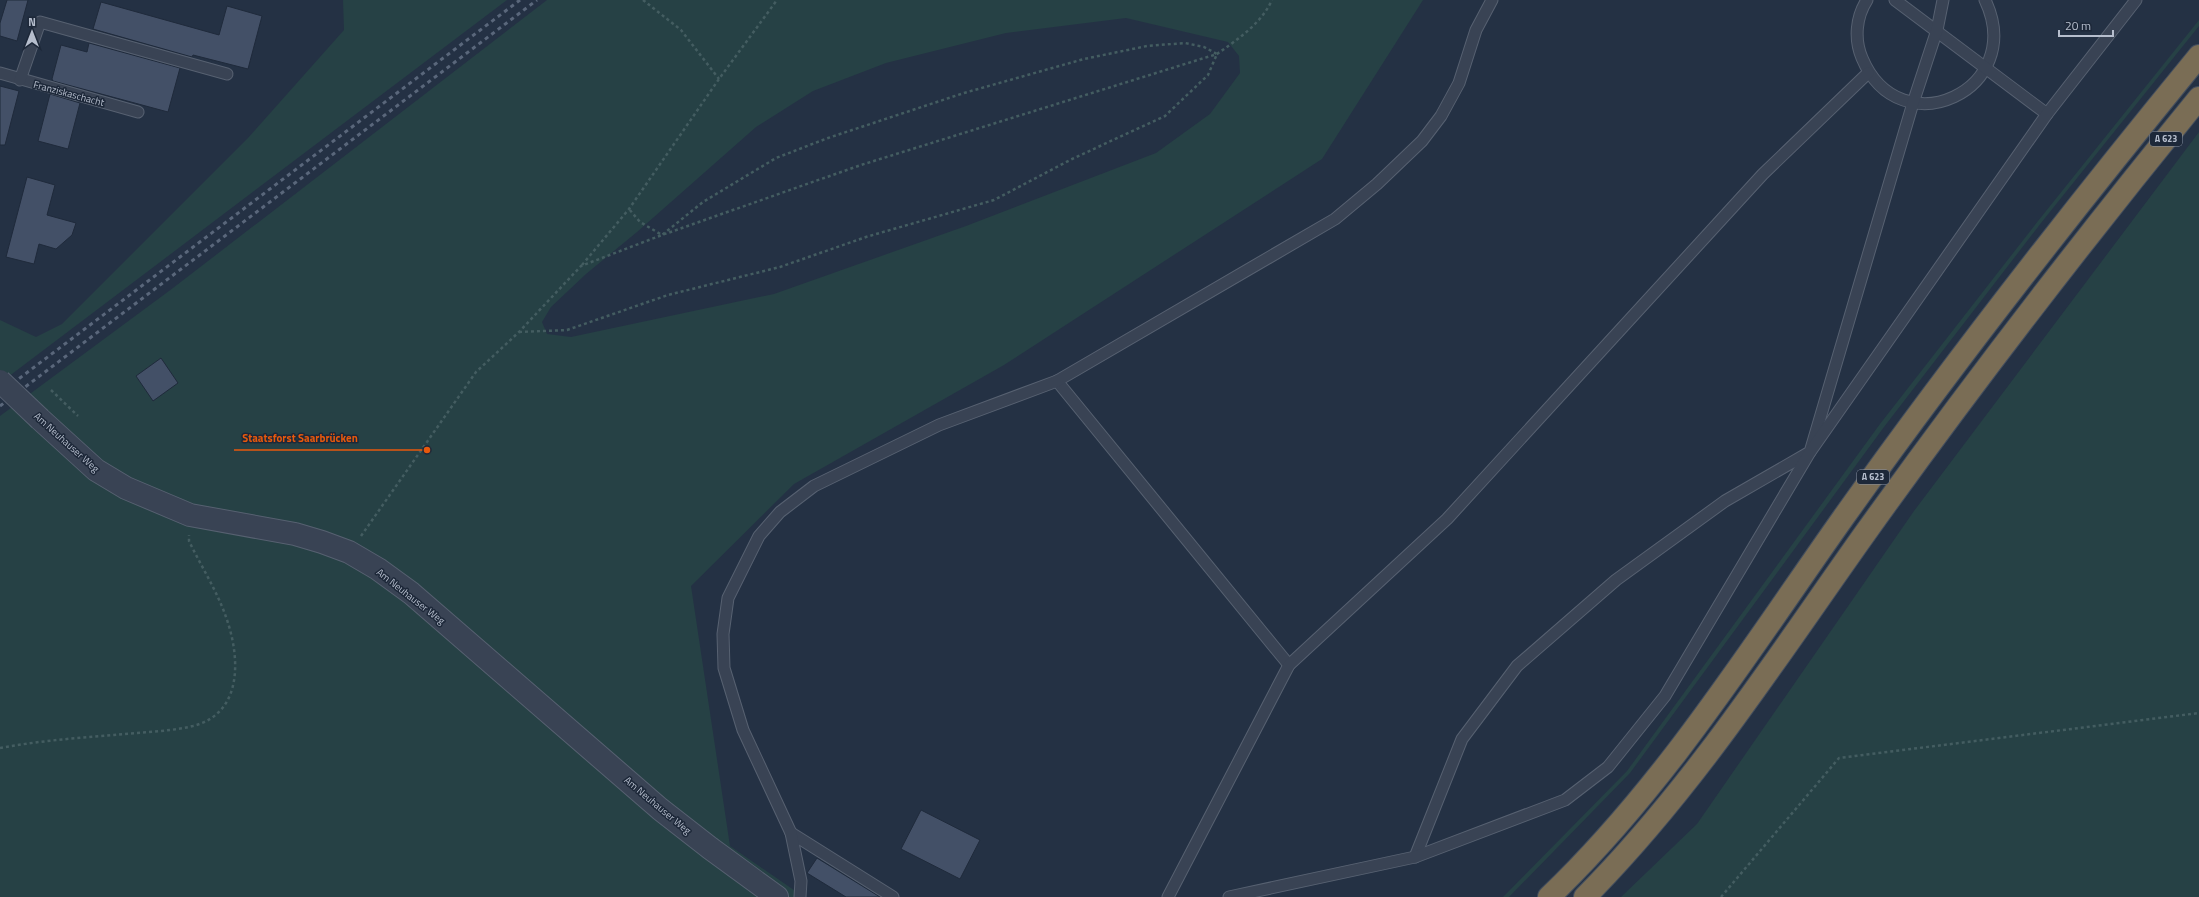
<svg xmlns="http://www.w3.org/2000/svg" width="2199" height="897" viewBox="0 0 2199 897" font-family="'Titillium Web',sans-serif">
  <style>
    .green { fill: #264145; fill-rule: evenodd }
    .building { fill: #435067; stroke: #1f2a3b }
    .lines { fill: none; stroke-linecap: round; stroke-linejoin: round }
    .service-casing { stroke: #576171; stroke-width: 13 }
    .tertiary-casing { stroke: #576171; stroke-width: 24 }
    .motorway-casing { stroke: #434e5e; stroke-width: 24 }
    .path { stroke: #445d61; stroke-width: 2.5; stroke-dasharray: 3 3; stroke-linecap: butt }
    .service { stroke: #394354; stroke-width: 11 }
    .tertiary { stroke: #394354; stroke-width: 22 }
    .motorway { stroke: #7a6d55; stroke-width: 22 }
    .rail { stroke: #5a677b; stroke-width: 3; stroke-dasharray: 4 4; stroke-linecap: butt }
    .tertiary-bridge-casing { stroke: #576171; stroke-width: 24; stroke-linecap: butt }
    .tertiary-bridge { stroke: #394354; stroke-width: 22 }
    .labels { text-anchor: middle; stroke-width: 3; stroke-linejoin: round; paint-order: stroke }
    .shield { fill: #1d2839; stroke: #8891a1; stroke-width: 1 }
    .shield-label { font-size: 9px; font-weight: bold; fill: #b6becd }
    .street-label { font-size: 10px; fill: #b6becd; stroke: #1d2839 }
    .leader { fill: none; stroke: #e8590c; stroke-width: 1.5 }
    .callout-dot { fill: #e8590c; stroke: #1d2839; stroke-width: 1.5 }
    .callout-label { font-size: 11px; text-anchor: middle; font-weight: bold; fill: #e8590c; stroke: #1d2839; stroke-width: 3; stroke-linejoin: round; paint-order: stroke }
  </style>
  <rect width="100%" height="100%" fill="#243144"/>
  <!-- green -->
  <g class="green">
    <path d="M 343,0 L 507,0 L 0,383 L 0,320 L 36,337 L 62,324 L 248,138 L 344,30 Z"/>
    <path d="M 547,0 L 1423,0 L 1322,159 L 1004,365 L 794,484 L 691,586 L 730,846 L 804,897 L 0,897 L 0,416 L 173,288 ZM 1126,18 L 1228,42 L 1239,56 L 1240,73 L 1210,114 L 1156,153 L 966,226 L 774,294 L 571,337 L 547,334 L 542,322 L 551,307 L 586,274 L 637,232 L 756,127 L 813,91 L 886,63 L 1006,33 Z"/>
    <path d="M 2199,20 L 2199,26 L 2041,223 L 1884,427 L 1630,773 L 1509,897 L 1503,897 L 1627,771 L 1880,424 L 2038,221 Z"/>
    <path d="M 2199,132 L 2199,897 L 1621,897 L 1697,824 L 1914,511 Z"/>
  </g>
  <!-- building -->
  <g class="building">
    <path d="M 7,0 L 28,0 L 17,41 L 0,36 L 0,23 Z"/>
    <path d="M 101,2 L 219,35 L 227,6 L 262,16 L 248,69 L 193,55 L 192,57 L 93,29 Z"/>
    <path d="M 89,43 L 180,68 L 168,112 L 53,81 L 52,79 L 61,45 L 87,52 Z"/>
    <path d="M 0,86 L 19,91 L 5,145 L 0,145 Z"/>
    <path d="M 50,94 L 80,103 L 68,149 L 38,141 Z"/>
    <path d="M 27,177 L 55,185 L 47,215 L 76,223 L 72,235 L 56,249 L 39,244 L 34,264 L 6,257 Z"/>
    <path d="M 161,358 L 178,383 L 153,401 L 136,376 Z"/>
    <path d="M 921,810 L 980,840 L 960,879 L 901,849 Z"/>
    <path d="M 817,858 L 880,897 L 846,897 L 807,873 Z"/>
  </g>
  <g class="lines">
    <defs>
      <g id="service">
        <path d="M 1867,0 C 1856,17 1854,39 1862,58 C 1900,149 2028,90 1985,0"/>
        <path d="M 1895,0 L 2047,114"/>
        <path d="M 0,73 L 138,112"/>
        <path d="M 20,80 L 40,22 L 227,74"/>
        <path d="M 1057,381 L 1289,665"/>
        <path d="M 791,833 L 893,897"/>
        <path d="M 1415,857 L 1462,739 L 1517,666 L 1616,580 L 1725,501 L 1810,452 L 1913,103 L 1937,30 L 1943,0"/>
        <path d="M 800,897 L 801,881 L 791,833 L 743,730 L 724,668 L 723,634 L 728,598 L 759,536 L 780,512 L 814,486 L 939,425 L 1057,381 L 1335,219 L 1377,184 L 1422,141 L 1441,116 L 1459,83 L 1476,30 L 1492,0"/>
        <path d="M 1168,897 L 1289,665 L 1447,519 L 1763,174 L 1868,73"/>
        <path d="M 1229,897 L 1415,857 L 1565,800 L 1608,767 L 1665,696 L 1810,452 L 2047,114 L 2136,0"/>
      </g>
      <path id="tertiary" d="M 40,419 L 96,470 L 126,488 L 190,515 L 295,534 L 322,542 L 349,552 L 378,569 L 411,593 L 660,809 L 710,848 L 777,897"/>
      <g id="motorway">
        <path d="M 1549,897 C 1665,786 1751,648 1843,518 C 1956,359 2076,206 2199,56"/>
        <path d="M 1585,897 C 1694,787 1777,657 1866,532 C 1972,384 2084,239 2199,98"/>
      </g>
    </defs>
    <!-- service casing -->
    <use href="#service" class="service-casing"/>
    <!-- tertiary casing -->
    <use href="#tertiary" class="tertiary-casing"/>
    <!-- motorway casing -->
    <use href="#motorway" class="motorway-casing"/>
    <!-- path -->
    <g class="path">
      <path d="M 643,0 L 681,30 L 719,79"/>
      <path d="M 582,265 L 629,209 L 719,79 L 777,0"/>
      <path d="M 519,332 L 567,330 L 668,295 L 780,267 L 866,237 L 994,200 L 1072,159 L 1165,116 L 1208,75 L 1217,54 L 1204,47 L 1185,43 L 1147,46 L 1084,59 L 964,93 L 828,138 L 776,158 L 703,202 L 662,235 L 640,222 L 629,209"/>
      <path d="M 51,390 L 78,416"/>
      <path d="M 361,536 L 476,372 L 519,332 L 581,266 L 662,235 L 861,165 L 1217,54 C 1238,39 1261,24 1272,0"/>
      <path d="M 0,748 C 38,741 76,738 114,735 C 140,732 168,732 193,726 C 244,713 240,656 226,617 C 217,591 201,566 189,541 L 189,535"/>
      <path d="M 1721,897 L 1839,758 L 2199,713"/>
    </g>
    <!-- service -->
    <use href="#service" class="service"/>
    <!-- tertiary -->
    <use href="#tertiary" class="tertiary"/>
    <!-- motorway -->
    <use href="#motorway" class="motorway"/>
    <!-- rail -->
    <g class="rail">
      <path d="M 0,393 L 520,0"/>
      <path d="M 0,406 L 537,0"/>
    </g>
    <defs>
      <path id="tertiary-bridge" d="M 0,381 L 40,419"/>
    </defs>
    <!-- tertiary-bridge casing -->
    <use href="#tertiary-bridge" class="tertiary-bridge-casing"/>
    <!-- tertiary-bridge -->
    <use href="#tertiary-bridge" class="tertiary-bridge"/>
  </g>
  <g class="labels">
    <!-- shield labels -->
    <g class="shield">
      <rect x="2150" y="132" width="32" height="14" rx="3"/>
      <rect x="1857" y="470" width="32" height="14" rx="3"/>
    </g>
    <g class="shield-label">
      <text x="2166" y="142">A 623</text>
      <text x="1873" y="480">A 623</text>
    </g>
    <!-- street labels -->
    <g class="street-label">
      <text transform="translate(69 93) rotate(15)" y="4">Franziskaschacht</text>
      <text transform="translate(67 442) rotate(42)" y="4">Am Neuhauser Weg</text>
      <text transform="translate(411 596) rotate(38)" y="4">Am Neuhauser Weg</text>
      <text transform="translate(658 805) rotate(40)" y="4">Am Neuhauser Weg</text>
    </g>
  </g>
  <!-- callouts -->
  <path class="leader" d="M427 450L365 450H234"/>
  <circle class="callout-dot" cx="427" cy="450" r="4"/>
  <g class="callout-label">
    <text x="300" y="442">Staatsforst Saarbrücken</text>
  </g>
  <!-- north arrow -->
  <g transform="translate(32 32)" stroke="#1d2839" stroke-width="3" paint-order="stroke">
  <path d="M0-3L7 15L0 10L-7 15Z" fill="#b6becd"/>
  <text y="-6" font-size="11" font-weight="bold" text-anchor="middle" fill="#b6becd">N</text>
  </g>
  <!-- scale -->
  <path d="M2059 30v6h54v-6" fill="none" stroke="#b6becd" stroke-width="2"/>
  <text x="2065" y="30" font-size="12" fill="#b6becd" stroke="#1d2839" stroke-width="3" paint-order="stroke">20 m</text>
</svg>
